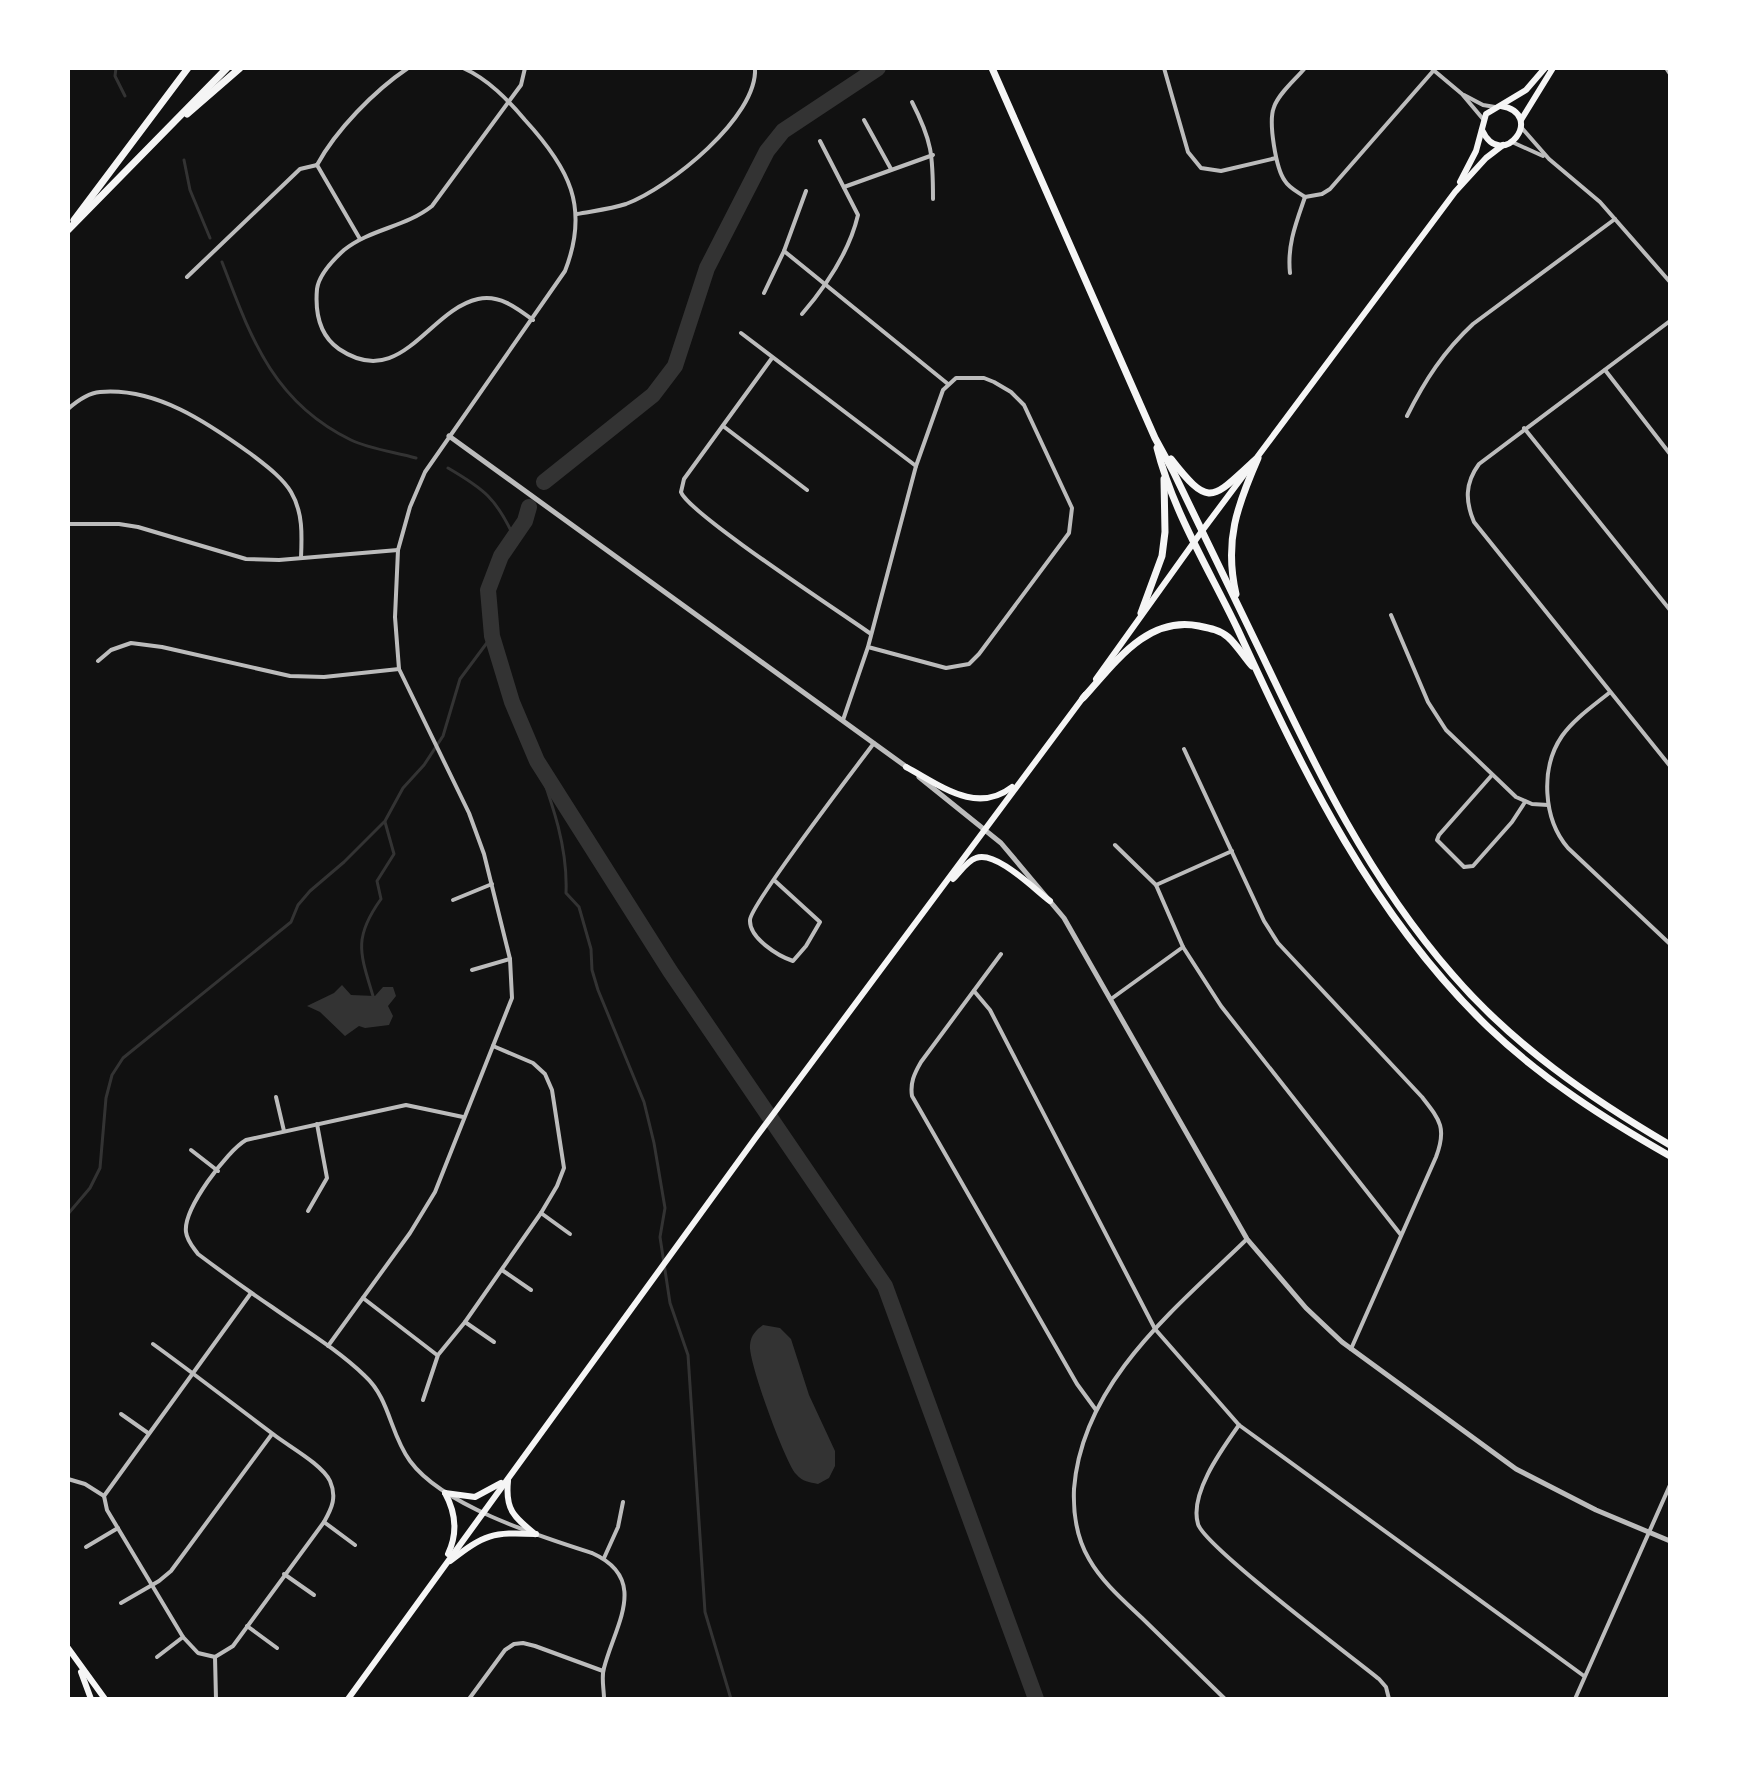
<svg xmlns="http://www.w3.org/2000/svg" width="1738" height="1767" viewBox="0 0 1738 1767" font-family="Commissioner,sans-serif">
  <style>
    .water { fill: #333 }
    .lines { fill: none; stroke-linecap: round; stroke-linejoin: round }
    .stream { stroke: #333; stroke-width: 3 }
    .river { stroke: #333; stroke-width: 16 }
    .minor { stroke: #bcbcbc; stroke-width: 4 }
    .tertiary { stroke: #bcbcbc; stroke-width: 5 }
    .secondary { stroke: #f5f5f5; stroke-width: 6 }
    .trunk { stroke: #f5f5f5; stroke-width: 7 }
  </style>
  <rect width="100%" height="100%" fill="#111"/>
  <!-- water -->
  <g class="water">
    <path d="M 342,985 L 351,995 L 375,996 L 383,987 L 393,987 L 396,996 L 388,1006 L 393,1016 L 389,1025 L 365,1028 L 359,1026 L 345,1036 L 320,1012 L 307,1006 L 334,993 Z"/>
    <path d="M 763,1325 L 780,1328 L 791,1339 L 809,1395 L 835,1451 L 835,1466 L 829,1478 L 818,1484 C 809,1482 803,1482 796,1474 C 785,1462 748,1361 750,1345 C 751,1335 756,1330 763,1325 Z"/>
  </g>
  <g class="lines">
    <!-- stream -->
    <g class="stream">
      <path d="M 116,68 L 115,76 L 125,96"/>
      <path d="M 184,160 L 190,190 L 210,238"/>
      <path d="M 222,262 C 251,338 273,402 351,440 C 370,449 395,452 416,458"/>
      <path d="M 448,468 C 484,489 496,498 514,537"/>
      <path d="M 537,761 C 552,803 568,847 566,893 L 579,907 L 591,949 L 592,970 L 598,990 L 644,1102 L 654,1143 L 665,1208 L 660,1237 L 670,1303 L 688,1355 L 705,1612 L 731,1699"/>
      <path d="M 373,996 C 360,953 353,938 381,899 L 377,881 L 394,854 L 385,822"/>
      <path d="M 68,1214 L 90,1188 L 100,1168 L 106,1098 L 112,1075 L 123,1058 L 291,922 L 298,905 L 310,891 L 344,862 L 385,821 L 403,788 L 424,765 L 443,736 L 460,679 L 492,636"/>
    </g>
    <!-- river -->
    <g class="river">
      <path d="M 544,482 L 653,395 L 675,366 L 707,268 L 767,151 L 783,131 L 878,68"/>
      <path d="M 529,507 L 525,521 L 501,556 L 488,590 L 492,636 L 512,702 L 537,761 L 670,971 L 885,1286 L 1036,1699"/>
    </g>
    <!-- minor -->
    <g class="minor">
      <path d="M 525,68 L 521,85 L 432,206 C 406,227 370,229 344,250 C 333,260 319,274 317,289 C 315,312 319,335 339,349 C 401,391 428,310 478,299 C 499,294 517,308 533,320"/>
      <path d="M 1164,68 L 1188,152 L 1201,168 L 1221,171 L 1276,158"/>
      <path d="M 1305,68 C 1295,80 1279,93 1274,107 C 1268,122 1276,169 1285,181 C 1289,188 1298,192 1305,197 L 1322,194 L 1330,189 L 1434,70"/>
      <path d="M 1431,68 L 1462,94 L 1483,119"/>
      <path d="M 1666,68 L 1670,74"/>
      <path d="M 1464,95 L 1483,105 L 1495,107"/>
      <path d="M 912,102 C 932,141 933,155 933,199"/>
      <path d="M 864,120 L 891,169"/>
      <path d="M 1521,127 L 1549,159 L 1600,202 L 1670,282"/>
      <path d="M 1512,142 L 1543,156"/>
      <path d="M 317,165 C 336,130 374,91 408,68"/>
      <path d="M 317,165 L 360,239"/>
      <path d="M 844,187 L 933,155"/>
      <path d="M 577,214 C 593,211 611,209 626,204 C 669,188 758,117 755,68"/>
      <path d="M 784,251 L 948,384"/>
      <path d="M 1290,273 C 1287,245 1296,223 1305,197"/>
      <path d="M 187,277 L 300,169 L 317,165"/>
      <path d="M 764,293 L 784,251 L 806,191"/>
      <path d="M 802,314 C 827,285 849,253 858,215 L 820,141"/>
      <path d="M 1670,321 L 1479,464 C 1465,483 1465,501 1474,522 L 1670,766"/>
      <path d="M 741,333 L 916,466"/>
      <path d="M 772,358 L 684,479 L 681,492 C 688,513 843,614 871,634"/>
      <path d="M 1605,370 L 1670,454"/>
      <path d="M 68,409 C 77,401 88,393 100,392 C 156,387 208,423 251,454 C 265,465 282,477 291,492 C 303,512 302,535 301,558"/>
      <path d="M 1407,416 C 1425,380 1444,351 1473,324 L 1615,219"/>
      <path d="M 723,426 L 807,490"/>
      <path d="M 1524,428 L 1670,610"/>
      <path d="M 68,524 L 119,524 L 138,527 L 246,559 L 279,560 L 398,550"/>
      <path d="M 1391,615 L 1428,702 L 1446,730 L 1516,797 L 1532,804 L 1548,805"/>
      <path d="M 98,661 L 111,650 L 131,643 L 162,647 L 290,676 L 324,677 L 399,669"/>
      <path d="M 1609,693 C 1593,706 1574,719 1562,736 C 1540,768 1543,819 1568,848 L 1670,944"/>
      <path d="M 843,720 L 868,647 L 916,466 L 943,390 L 956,378 L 984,378 L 994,382 L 1011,392 L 1024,405 L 1072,508 L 1069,533 L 979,654 L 969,664 L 946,668 L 868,647"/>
      <path d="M 1184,749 L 1264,921 L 1278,943 L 1422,1097 C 1440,1120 1447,1128 1436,1157 L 1351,1349"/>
      <path d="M 1492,775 L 1439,835 L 1437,840 L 1464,867 L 1473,866 L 1512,822 L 1525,802"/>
      <path d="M 1115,845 L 1156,885 L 1183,947 L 1221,1006 L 1401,1235"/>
      <path d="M 774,880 L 820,922 L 806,946 L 793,961 C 778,956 749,938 750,920 C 750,905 857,766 874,743"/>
      <path d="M 1156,885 L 1232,851"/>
      <path d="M 453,900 L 492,884"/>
      <path d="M 1001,954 L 921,1062 C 914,1074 910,1083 912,1096 L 1077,1384 L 1096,1410"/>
      <path d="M 472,970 L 510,959"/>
      <path d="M 974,991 L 990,1010 L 1155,1329 L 1239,1425 L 1584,1676"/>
      <path d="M 1111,999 L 1183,947"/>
      <path d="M 276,1097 L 284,1131"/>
      <path d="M 463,1117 L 406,1105 L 246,1140 C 227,1151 183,1209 186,1232 C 187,1241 193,1247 198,1254 C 222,1272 247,1290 272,1307 C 303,1329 337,1349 365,1376 C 390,1399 390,1434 410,1461 C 443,1506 539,1536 592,1553 C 650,1579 615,1625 604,1668 C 601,1677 604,1689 604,1699"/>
      <path d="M 191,1150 L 218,1171"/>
      <path d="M 308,1211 L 327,1178 L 317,1124"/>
      <path d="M 541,1213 L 570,1234"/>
      <path d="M 502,1270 L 531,1290"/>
      <path d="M 363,1298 L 437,1355"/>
      <path d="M 465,1322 L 494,1342"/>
      <path d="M 153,1344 C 193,1373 233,1404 273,1434 C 288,1446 322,1464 330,1481 C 337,1497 332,1508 324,1522 L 233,1646 L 215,1657 L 198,1653 L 183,1637 L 107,1510 L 104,1496 L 251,1293"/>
      <path d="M 328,1346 L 410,1233 L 435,1192 L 512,998 L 510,959 L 484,854 L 469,813 L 399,669 L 395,617 L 398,550 L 410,507 L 425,472 L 565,271 C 590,207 569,168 525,120 C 508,100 488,79 463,68"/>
      <path d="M 423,1400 L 438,1355 L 465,1322 L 541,1213 L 557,1186 L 564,1168 L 552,1090 L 545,1074 L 533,1063 L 493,1046"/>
      <path d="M 121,1414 L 148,1433"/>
      <path d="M 1239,1425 C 1222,1449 1189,1494 1198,1524 C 1204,1546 1352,1657 1379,1679 L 1386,1687 L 1389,1699"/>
      <path d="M 68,1479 L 85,1484 L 104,1496"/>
      <path d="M 324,1522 L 355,1545"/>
      <path d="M 86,1547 L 118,1528"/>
      <path d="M 604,1558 L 618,1527 L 623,1502"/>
      <path d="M 284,1574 L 314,1595"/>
      <path d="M 121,1603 L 159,1581 L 171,1571 L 272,1434"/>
      <path d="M 247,1626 L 277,1648"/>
      <path d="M 157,1657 L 183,1637"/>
      <path d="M 215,1657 L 216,1699"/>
      <path d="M 469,1699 L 505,1650 L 514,1644 L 523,1643 L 535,1646 L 603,1671"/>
      <path d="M 1225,1699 C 1197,1672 1170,1645 1142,1618 C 1123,1600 1102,1582 1089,1559 C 1076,1537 1073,1514 1074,1489 C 1082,1382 1176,1308 1247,1239"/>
      <path d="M 1575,1699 L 1670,1485"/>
    </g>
    <!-- tertiary -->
    <g class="tertiary">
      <path d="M 449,436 L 908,768"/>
      <path d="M 919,777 L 1001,843 L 1064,918 L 1247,1239 L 1306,1308 L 1342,1342 L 1516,1469 L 1596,1510 L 1670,1541"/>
    </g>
    <!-- secondary -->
    <g class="secondary">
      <path d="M 1521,120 L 1553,68"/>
      <path d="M 1482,130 C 1502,173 1547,114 1501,106"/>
      <path d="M 1460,182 L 1476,151 L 1486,114 L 1526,90 L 1545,68"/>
      <path d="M 1096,679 L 1202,531 L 1455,192 L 1486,158 L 1503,145"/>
      <path d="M 906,767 C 940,785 976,815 1012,787"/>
      <path d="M 953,879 C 960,872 967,861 976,858 C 996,850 1035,890 1050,901"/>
      <path d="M 508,1481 C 505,1510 514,1517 535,1534"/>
      <path d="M 445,1493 C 456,1513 458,1533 448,1554"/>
      <path d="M 445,1493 L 475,1497 L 501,1483"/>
      <path d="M 450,1561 C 485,1534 492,1532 536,1534"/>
      <path d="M 68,1648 L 105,1699"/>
      <path d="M 81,1672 L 91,1699"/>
      <path d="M 348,1699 L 754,1140 L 1085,695"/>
    </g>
    <!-- trunk -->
    <g class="trunk">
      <path d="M 992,68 L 1155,438 L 1173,471 C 1203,533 1233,595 1263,657 C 1316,769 1369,879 1452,974 C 1513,1045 1590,1098 1670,1145"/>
      <path d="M 187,114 L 240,68"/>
      <path d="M 74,220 L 188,68"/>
      <path d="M 68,230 L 227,68"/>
      <path d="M 1157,448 C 1173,512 1210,571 1238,630 C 1304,774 1373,916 1488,1027 C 1542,1079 1605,1119 1670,1156"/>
      <path d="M 1171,459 C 1210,509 1212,499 1255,460"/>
      <path d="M 1236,594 C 1224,541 1237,506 1258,458"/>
      <path d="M 1141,613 L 1162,556 L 1165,532 L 1164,479"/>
      <path d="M 1083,698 C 1114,664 1147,615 1199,626 C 1209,628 1220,630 1228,637 C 1237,645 1244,657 1252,666"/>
    </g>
  </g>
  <!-- border -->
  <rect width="1738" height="1767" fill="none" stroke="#ffffff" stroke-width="140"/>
</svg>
